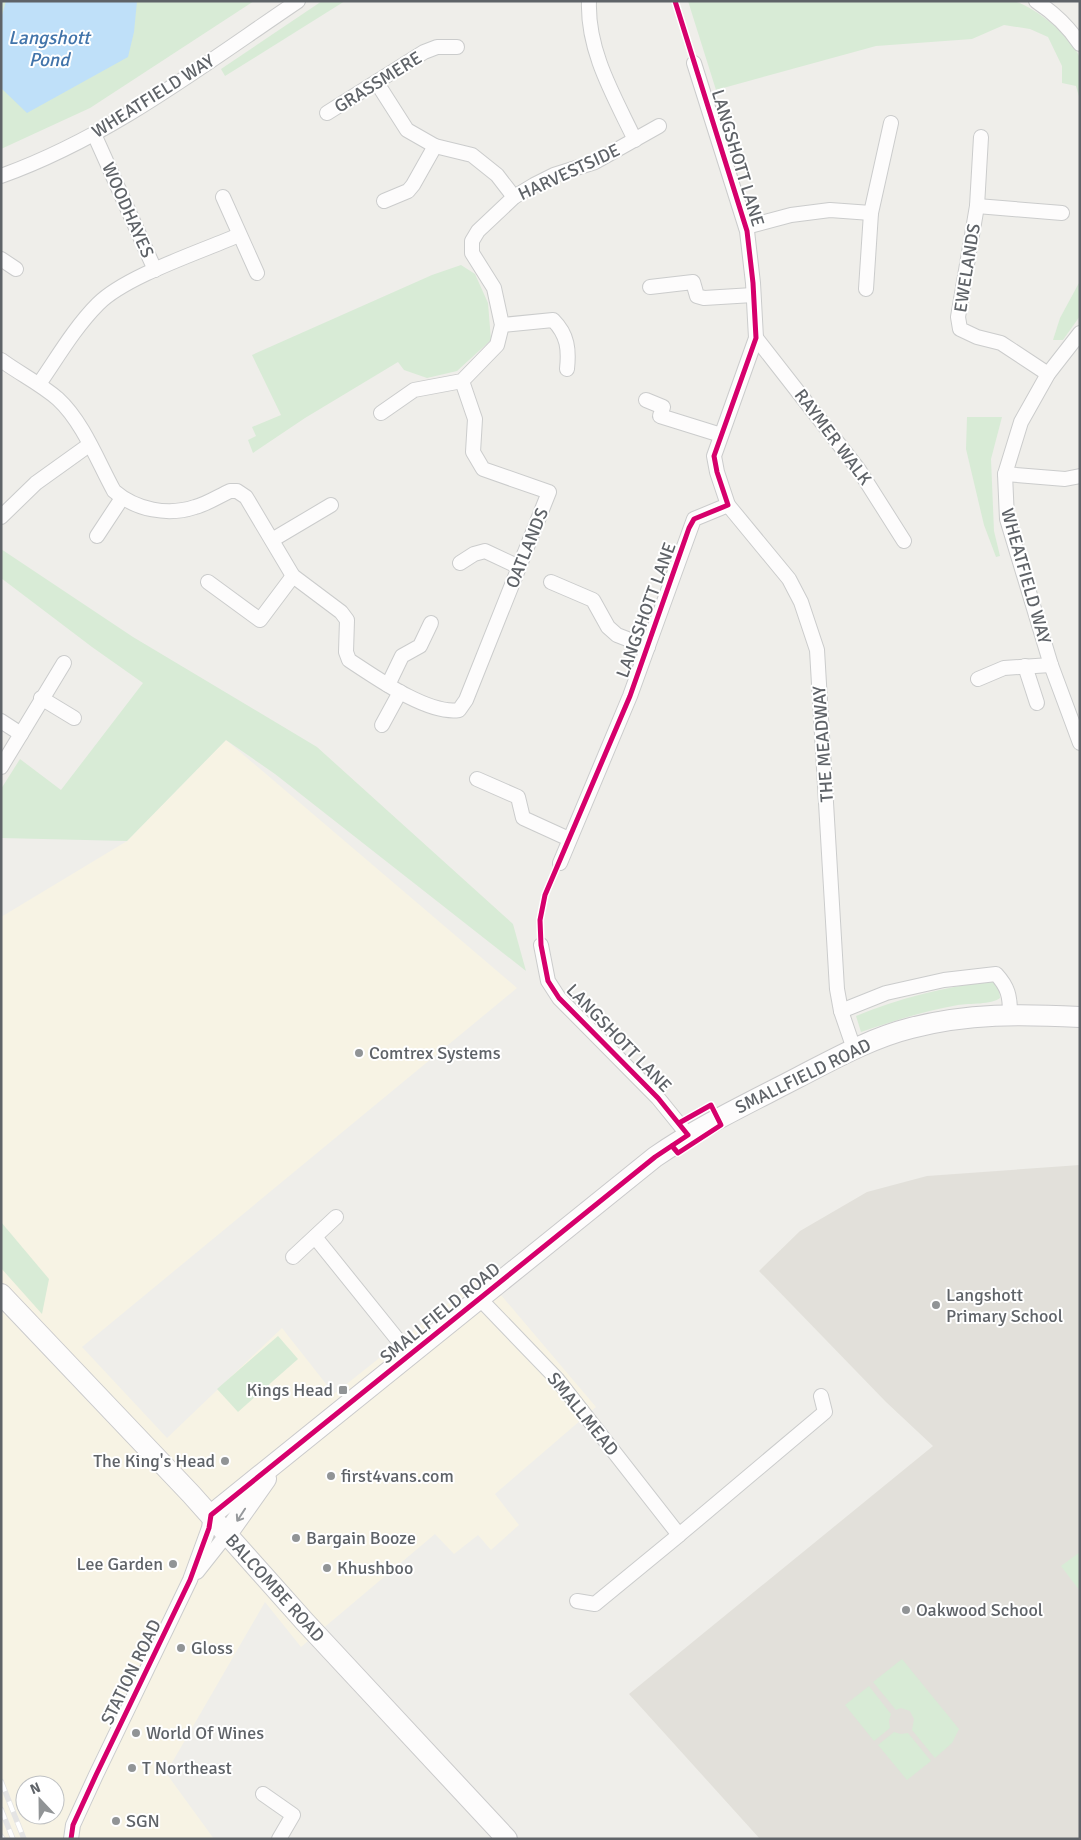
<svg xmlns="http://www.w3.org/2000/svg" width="1081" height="1840" viewBox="0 0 1081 1840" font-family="Signika,sans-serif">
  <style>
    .commercial { fill: #f7f3e4; fill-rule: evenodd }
    .education { fill: #e2e0da }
    .green { fill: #d8ebd6 }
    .water { fill: #bfe0f9 }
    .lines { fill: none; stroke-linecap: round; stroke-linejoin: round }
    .street-casing { stroke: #cbcccc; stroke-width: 16 }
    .secondary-casing { stroke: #cacacb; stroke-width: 22 }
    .street { stroke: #fdfcfc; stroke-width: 14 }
    .secondary { stroke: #fdfcfc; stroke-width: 20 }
    .rail-casing { stroke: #e4e4e4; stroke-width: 5.5 }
    .rail { stroke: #fff; stroke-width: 4; stroke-dasharray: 11; stroke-linecap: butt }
    .cycleway-casing { stroke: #fff; stroke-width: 8 }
    .cycleway { stroke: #d6006c; stroke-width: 5 }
    .oneway { stroke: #96999c }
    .poi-dot { fill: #919496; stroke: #fff; stroke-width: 2 }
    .labels { text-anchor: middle; stroke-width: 4; stroke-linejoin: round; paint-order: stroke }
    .street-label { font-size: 18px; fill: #5f6368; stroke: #fff }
    .poi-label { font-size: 18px; fill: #5f6368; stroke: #fff; text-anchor: start }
    .water-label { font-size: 19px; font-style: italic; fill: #4174aa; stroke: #fff }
  </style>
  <rect width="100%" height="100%" fill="#efeeea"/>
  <!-- commercial -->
  <path class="commercial" d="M 226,740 L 517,988 L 82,1347 L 167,1438 L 282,1328 L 334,1394 L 484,1275 L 596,1407 L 495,1494 L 519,1525 L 491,1550 L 478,1535 L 454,1554 L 435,1534 L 301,1647 L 265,1602 L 166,1773 L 214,1839 L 1,1839 L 1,917 L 127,841 ZM 25,1785 L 55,1785 L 55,1815 L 25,1815 Z"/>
  <!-- education -->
  <path class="education" d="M 1080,1165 L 1080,1839 L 760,1839 L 629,1694 L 933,1446 L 886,1402 L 759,1271 L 800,1231 L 867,1192 L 927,1176 Z"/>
  <!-- green -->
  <g class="green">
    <path d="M 1,1 L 254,1 L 90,108 L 1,149 Z"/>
    <path d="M 322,1 L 345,1 L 225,76 L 221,69 Z"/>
    <path d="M 688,1 L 1013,1 C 1034,6 1071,36 1079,56 C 1081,67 1080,88 1080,100 L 1076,86 L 1062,83 L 1062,66 L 1048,37 L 1030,29 L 1004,25 L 972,39 L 876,46 L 716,90 Z"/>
    <path d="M 461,265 L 475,274 L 488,303 L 491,340 L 457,371 L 427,378 L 404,370 L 398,362 L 305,418 L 253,453 L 248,440 L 256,436 L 252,427 L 281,415 L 252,355 L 432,275 Z"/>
    <path d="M 1080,281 L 1080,316 L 1063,340 L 1053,340 L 1060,318 Z"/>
    <path d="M 967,417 L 1002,417 L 991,459 L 994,531 L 1000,556 L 996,557 L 984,525 L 966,449 Z"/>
    <path d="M 1,549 L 133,637 L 317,747 L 513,924 L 526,971 L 275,774 L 226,740 L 127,841 L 1,838 L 1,789 L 20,759 L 61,790 L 143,683 L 92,647 L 1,578 Z"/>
    <path d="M 992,981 L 999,988 L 1000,998 C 991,1005 970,1003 958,1005 C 924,1011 893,1021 861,1032 L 856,1016 C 900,998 944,987 992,981 Z"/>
    <path d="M 1,1222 L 49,1279 L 42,1314 L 1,1268 Z"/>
    <path d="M 278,1336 L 298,1359 L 238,1412 L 217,1389 Z"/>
    <path d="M 1080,1552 L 1080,1591 L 1061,1566 Z"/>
    <path d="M 902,1659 L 959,1729 L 952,1743 L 935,1758 L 912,1730 L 914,1719 L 910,1711 L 901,1708 L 896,1710 L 873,1682 Z"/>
    <path d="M 869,1686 L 891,1714 L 889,1721 L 890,1728 L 874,1741 L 845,1705 Z"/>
    <path d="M 894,1732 L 901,1734 L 908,1733 L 931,1761 L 907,1780 L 878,1745 Z"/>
  </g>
  <!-- water -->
  <path class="water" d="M 6,1 L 137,1 L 134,32 L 128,57 L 27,113 L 1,88 L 1,19 Z"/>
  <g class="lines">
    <defs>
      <g id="street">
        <path d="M 589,1 C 587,51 614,96 635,140"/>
        <path d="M 1036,1 C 1054,13 1068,26 1080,44"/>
        <path d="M 377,83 L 407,130 L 435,146 L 472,155 L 497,175 L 514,197"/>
        <path d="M 327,113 L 424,52 L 437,47 L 457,47"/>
        <path d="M 94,134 L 155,270"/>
        <path d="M 981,137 L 977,206 L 958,317 L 960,329 L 977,337 L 1001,343 L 1048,374"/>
        <path d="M 1,176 C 110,137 203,65 298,1"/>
        <path d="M 223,197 L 257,273"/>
        <path d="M 384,201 L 408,191 L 413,185 L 435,146"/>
        <path d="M 977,206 L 1062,213"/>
        <path d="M 746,227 L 791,215 L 830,210 L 871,213"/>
        <path d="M 1,259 L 16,269"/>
        <path d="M 650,287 L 693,282 L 697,296 L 704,298 L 753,295"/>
        <path d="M 866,289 L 871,213 L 891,123"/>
        <path d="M 502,325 L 553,320 C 568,335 569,350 567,369"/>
        <path d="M 1080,333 L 1048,374 L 1021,422 L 1005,474 L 1007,519 L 1051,665 L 1080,743"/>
        <path d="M 756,338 L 859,470 L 904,541"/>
        <path d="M 1,360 C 20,374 41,384 58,399 C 83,422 98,462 114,491 C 136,510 168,516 195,507 C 207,504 219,496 230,491 L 237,491 L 246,497 L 293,576 L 341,612 L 347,620 L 346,652 L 349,660 C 375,677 428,715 459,710 L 466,700 L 549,492 L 483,469 L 473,452 L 475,419 L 462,381"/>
        <path d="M 39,384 C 57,358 75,327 98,304 C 126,276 200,252 239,235"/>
        <path d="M 646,400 L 663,407 L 660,416 L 721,435"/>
        <path d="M 381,413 L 414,390 L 462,381 L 497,345 L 502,325 L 494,288 L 472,253 L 472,241 L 478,231 L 514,197 L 534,185 L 554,175 L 595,162 L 659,126"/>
        <path d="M 1005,474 L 1065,479 L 1080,476"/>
        <path d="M 728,505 L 789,579 L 801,602 L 817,650 L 837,989 L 841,1011 L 854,1049"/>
        <path d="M 1,517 L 36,483 L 89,445"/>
        <path d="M 97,536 L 122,498"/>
        <path d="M 272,540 L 331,505"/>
        <path d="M 460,563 L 474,554 L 485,551 L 519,567"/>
        <path d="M 208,582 L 260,620 L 293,576"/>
        <path d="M 551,582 L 593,600 L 608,627 L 617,635 L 648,647"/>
        <path d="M 1025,666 L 1037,703"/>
        <path d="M 978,679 L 1004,668 L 1051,665"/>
        <path d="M 388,685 L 402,656 L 420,646 L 431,623"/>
        <path d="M 41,698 L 74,718"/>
        <path d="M 1,721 L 21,734 L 1,767"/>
        <path d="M 382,725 L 400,692"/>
        <path d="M 21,734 L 64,663"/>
        <path d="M 477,779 L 518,797 L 523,818 L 569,839"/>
        <path d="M 560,863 L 630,696 L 694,519 L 728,505 L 717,472 L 714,456 L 756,338 L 753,283 L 747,231 L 694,63"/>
        <path d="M 541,945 L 548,981 L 559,998 L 658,1098 L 688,1135"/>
        <path d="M 841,1011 L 886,993 L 944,980 L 996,974 C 1008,987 1010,996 1010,1013"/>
        <path d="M 315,1237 L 410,1355"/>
        <path d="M 293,1257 L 336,1217"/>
        <path d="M 480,1299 L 557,1379 L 679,1535 L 825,1412 L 821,1396"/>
        <path d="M 197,1572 L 227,1534"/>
        <path d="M 577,1601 L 595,1604 L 679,1535"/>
        <path d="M 263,1794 L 293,1815 L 279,1839"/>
        <path d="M 71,1839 L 73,1825 L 96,1775 L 190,1580 L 209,1528 L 211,1515"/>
      </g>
      <g id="secondary">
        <path d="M 1,1294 L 191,1494 L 305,1622 L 507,1839"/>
        <path d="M 211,1515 L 655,1157 C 700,1126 749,1103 797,1078 C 834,1059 871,1038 911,1028 C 969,1013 1021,1014 1080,1017"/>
        <path d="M 227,1534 L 266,1479"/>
      </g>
    </defs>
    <!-- street casing -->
    <use href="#street" class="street-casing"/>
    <!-- secondary casing -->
    <use href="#secondary" class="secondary-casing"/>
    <!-- street -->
    <use href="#street" class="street"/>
    <!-- secondary -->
    <use href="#secondary" class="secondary"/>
    <defs>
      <g id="rail">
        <path d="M 1,1781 L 24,1839"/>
        <path d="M 1,1809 L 13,1839"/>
        <path d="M 1,1836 L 3,1839"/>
      </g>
    </defs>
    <!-- rail casing -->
    <use href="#rail" class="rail-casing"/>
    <!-- rail -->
    <use href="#rail" class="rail"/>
    <defs>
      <g id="cycleway">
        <path d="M 672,1146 L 678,1153 L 721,1125 L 711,1105 L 679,1123"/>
        <path d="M 71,1839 L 73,1825 L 96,1775 L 190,1580 L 209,1528 L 211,1515 L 655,1157 L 688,1135 L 658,1098 L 559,998 L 548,981 L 541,945 L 540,920 L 545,895 L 630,696 L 689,528 L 694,519 L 728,505 L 717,472 L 714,456 L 756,338 L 753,283 L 747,231 L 675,1"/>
      </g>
    </defs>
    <!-- cycleway casing -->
    <use href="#cycleway" class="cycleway-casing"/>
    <!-- cycleway -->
    <use href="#cycleway" class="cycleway"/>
  </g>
  <!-- one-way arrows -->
  <defs><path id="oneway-shaft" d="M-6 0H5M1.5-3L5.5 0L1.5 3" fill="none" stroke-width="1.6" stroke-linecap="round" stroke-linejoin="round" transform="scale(1.25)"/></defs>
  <use class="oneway" href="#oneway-shaft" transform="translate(241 1515) rotate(123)"/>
  <!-- markers -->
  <g class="poi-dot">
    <circle cx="359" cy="1053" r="5"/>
    <circle cx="936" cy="1305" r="5"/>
    <rect x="338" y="1385" width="10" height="10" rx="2.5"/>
    <circle cx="225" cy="1461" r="5"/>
    <circle cx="331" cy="1476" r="5"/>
    <circle cx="296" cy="1538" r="5"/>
    <circle cx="173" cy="1564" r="5"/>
    <circle cx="327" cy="1568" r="5"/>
    <circle cx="906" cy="1610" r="5"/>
    <circle cx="181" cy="1648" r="5"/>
    <circle cx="136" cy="1733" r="5"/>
    <circle cx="132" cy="1768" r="5"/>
    <circle cx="116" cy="1821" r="5"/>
  </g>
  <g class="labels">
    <!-- street labels -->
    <g class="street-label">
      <text transform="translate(378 82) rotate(-32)" y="6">GRASSMERE</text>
      <text transform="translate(153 96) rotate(-32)" y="6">WHEATFIELD WAY</text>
      <text transform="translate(738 158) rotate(73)" y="6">LANGSHOTT LANE</text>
      <text transform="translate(569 172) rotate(-25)" y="6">HARVESTSIDE</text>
      <text transform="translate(128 210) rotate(66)" y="6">WOODHAYES</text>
      <text transform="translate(967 268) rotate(-81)" y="6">EWELANDS</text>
      <text transform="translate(833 437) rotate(53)" y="6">RAYMER WALK</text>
      <text transform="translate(527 548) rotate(-68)" y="6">OATLANDS</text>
      <text transform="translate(1026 576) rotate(74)" y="6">WHEATFIELD WAY</text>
      <text transform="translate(646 610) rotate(-70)" y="6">LANGSHOTT LANE</text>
      <text transform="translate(823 744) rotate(-94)" y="6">THE MEADWAY</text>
      <text transform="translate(619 1038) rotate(46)" y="6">LANGSHOTT LANE</text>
      <text transform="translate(803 1076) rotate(-26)" y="6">SMALLFIELD ROAD</text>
      <text transform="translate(440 1313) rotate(-39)" y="6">SMALLFIELD ROAD</text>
      <text transform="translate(583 1414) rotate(51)" y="6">SMALLMEAD</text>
      <text transform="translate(275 1588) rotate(48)" y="6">BALCOMBE ROAD</text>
      <text transform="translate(131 1672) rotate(-64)" y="6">STATION ROAD</text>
    </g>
    <!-- poi labels -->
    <g class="poi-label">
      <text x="369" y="1059">Comtrex Systems</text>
      <text x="946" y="1301">Langshott<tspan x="946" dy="21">Primary School</tspan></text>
      <text x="333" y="1396" text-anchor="end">Kings Head</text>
      <text x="215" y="1467" text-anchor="end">The King's Head</text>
      <text x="341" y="1482">first4vans.com</text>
      <text x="306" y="1544">Bargain Booze</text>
      <text x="163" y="1570" text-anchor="end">Lee Garden</text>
      <text x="337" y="1574">Khushboo</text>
      <text x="916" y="1616">Oakwood School</text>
      <text x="191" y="1654">Gloss</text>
      <text x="146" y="1739">World Of Wines</text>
      <text x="142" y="1774">T Northeast</text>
      <text x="126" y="1827">SGN</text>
    </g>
    <!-- water labels -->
    <g class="water-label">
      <text x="49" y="44">Langshott<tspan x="49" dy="22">Pond</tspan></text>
    </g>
  </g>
  <!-- border -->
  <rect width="1081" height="1840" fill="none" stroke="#5f6368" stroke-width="5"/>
  <!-- north arrow -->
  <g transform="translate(40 1800) rotate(338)"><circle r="24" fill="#ffffff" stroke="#bfc1c3"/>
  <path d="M0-4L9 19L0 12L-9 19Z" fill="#919496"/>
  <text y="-8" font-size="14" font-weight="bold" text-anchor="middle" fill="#5f6368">N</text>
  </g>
</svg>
